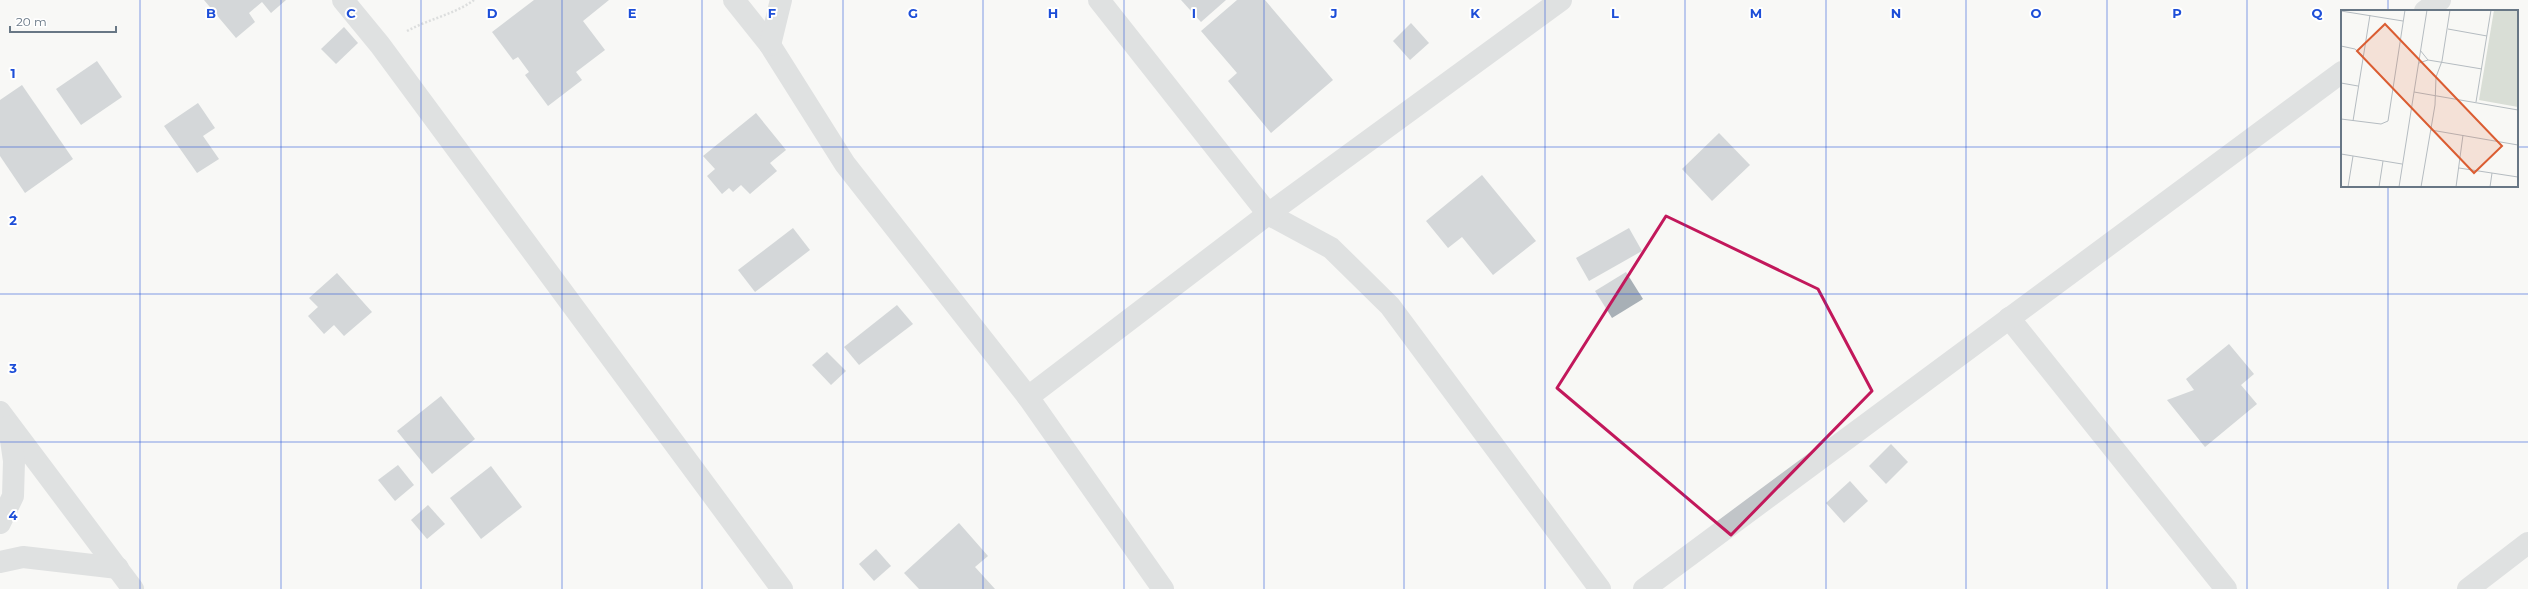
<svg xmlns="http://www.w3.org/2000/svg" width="2528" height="589" viewBox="0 0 2528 589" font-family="Montserrat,sans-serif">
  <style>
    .building { fill: #a8b0b6 }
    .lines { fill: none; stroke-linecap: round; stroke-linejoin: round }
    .path { stroke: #bbbec0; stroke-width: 2.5; stroke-dasharray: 2 2; stroke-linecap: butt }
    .minor { stroke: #c1c5c8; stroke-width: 22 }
    .marked { fill: none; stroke: #c2185b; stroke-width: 3; stroke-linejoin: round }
    .grid { fill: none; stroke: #1d4ed8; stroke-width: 1; stroke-opacity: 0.55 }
    .inset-road { fill: none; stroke: #b5bcc1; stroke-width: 1 }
    .view { fill: #db5d32; fill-opacity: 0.15; stroke: #db5d32; stroke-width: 2 }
    .inset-edge { fill: none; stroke: #687785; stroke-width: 2 }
    .grid-label { font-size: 13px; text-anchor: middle; font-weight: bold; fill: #1d4ed8; stroke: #fff; stroke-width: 4; stroke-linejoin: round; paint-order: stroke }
  </style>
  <rect width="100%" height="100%" fill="#f8f8f5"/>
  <!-- building -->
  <g class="building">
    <path d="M 204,0 L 286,0 L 271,13 L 262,2 L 249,13 L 255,22 L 236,38 Z"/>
    <path d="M 534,0 L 609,0 L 583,21 L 605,50 L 576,72 L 582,80 L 548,106 L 525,75 L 529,72 L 518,57 L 513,60 L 492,32 Z"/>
    <path d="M 1181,0 L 1226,0 L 1201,22 Z"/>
    <path d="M 1237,0 L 1265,0 L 1333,80 L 1271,133 L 1228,81 L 1237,73 L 1201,31 Z"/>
    <path d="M 1411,23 L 1429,43 L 1410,60 L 1393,41 Z"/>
    <path d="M 344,27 L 358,43 L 336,64 L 321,49 Z"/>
    <path d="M 97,61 L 122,97 L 81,125 L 56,89 Z"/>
    <path d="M 22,85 L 73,159 L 25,193 L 0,156 L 0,100 Z"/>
    <path d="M 198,103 L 215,128 L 203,136 L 219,159 L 197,173 L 164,126 Z"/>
    <path d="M 756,113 L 786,150 L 770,163 L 777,171 L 750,194 L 741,185 L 733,192 L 729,188 L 722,194 L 707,176 L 715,169 L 703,156 Z"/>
    <path d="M 1719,133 L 1750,165 L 1712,201 L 1682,169 Z"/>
    <path d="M 1482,175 L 1536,241 L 1493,275 L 1462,237 L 1448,248 L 1426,221 Z"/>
    <path d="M 793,228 L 810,250 L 755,292 L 738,270 Z"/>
    <path d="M 1629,228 L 1642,251 L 1589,281 L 1576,258 Z"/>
    <path d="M 1626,272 L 1643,299 L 1612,318 L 1595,291 Z"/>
    <path d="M 337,273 L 372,312 L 344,336 L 334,325 L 324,334 L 308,316 L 318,307 L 309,298 Z"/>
    <path d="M 897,305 L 913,324 L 859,365 L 844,347 Z"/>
    <path d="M 2229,344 L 2254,374 L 2241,385 L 2257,404 L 2205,447 L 2167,400 L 2194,390 L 2186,379 Z"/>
    <path d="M 827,352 L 846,371 L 831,385 L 812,365 Z"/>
    <path d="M 441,396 L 475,439 L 432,474 L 397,431 Z"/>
    <path d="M 1891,444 L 1908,462 L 1886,484 L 1869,466 Z"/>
    <path d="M 398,465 L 414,485 L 395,501 L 378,480 Z"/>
    <path d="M 491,466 L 522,507 L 481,539 L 450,498 Z"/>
    <path d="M 1850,481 L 1868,501 L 1844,523 L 1826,503 Z"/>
    <path d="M 428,505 L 445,524 L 427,539 L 411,520 Z"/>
    <path d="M 959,523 L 988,556 L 975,567 L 995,589 L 919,589 L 904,573 Z"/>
    <path d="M 876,549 L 891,566 L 874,581 L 859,564 Z"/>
  </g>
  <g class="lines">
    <!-- path -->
    <path class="path" d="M 407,31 C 429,19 455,14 474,0"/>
    <!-- minor -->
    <g class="minor">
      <path d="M 343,0 L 380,45 L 782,589"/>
      <path d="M 734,0 L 770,45 L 845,164 L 1028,397 L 1163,589"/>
      <path d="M 1099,0 L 1268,214 L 1331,248 L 1390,306 L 1600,589"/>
      <path d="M 2425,11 L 2440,0"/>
      <path d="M 770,45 L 781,0"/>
      <path d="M 2009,318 L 2226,589"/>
      <path d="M 1028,397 L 1268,214 L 1561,0"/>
      <path d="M 0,412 L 133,589"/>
      <path d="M 0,523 L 13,496 L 14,461 L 9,426"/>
      <path d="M 0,562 L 23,557 L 118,568"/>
      <path d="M 1644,589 L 2342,72"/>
      <path d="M 2468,589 L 2528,543"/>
    </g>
  </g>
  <!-- marked area -->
  <path d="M0 0H2528V589H0ZM 1666,216 L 1818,289 L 1872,391 L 1731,535 L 1557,388 Z" fill="#f8f8f5" fill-opacity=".55" fill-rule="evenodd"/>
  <path class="marked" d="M 1666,216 L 1818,289 L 1872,391 L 1731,535 L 1557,388 Z"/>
  <!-- grid -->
  <path class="grid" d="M 140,0 L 140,589M 281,0 L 281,589M 421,0 L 421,589M 562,0 L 562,589M 702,0 L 702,589M 843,0 L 843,589M 983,0 L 983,589M 1124,0 L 1124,589M 1264,0 L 1264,589M 1404,0 L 1404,589M 1545,0 L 1545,589M 1685,0 L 1685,589M 1826,0 L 1826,589M 1966,0 L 1966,589M 2107,0 L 2107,589M 2247,0 L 2247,589M 2388,0 L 2388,11M 0,147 L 2342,147M 2517,147 L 2528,147M 2388,186 L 2388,589M 0,294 L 2528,294M 0,442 L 2528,442"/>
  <!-- overview -->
  <g transform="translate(2341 10)">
    <rect width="177" height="177" fill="#f8f8f5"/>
    <path d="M 153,0 L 177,0 L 177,97 L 138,90 Z" fill="#d9ded6"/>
    <path class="inset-road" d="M 0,1 L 62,11M 107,19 L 146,26M 0,36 L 14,39 L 22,46M 79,40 L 87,50M 78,53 L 87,50 L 141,59M 0,73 L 17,76M 73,82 L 177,100M 135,92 L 150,0M 0,109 L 40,114 L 47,111 L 64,0M 12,111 L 29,5M 90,120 L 177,135M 0,144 L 61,154M 118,158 L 177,167M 7,177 L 12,146M 38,177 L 42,151M 58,177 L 86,0M 80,177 L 94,95 L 95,67 L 101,51 L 109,0M 115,177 L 122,125M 149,177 L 151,163"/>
    <path class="view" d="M 44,14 L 161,136 L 133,163 L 16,41 Z"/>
    <rect width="177" height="177" class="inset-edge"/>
  </g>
  <g class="grid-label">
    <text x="211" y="18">B</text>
    <text x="351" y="18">C</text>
    <text x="492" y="18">D</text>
    <text x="632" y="18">E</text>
    <text x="772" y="18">F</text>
    <text x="913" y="18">G</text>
    <text x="1053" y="18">H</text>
    <text x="1194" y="18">I</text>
    <text x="1334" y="18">J</text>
    <text x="1475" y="18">K</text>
    <text x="1615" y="18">L</text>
    <text x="1756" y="18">M</text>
    <text x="1896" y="18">N</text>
    <text x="2036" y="18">O</text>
    <text x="2177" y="18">P</text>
    <text x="2317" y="18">Q</text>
    <text x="13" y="78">1</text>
    <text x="13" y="225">2</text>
    <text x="13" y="373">3</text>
    <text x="13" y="520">4</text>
  </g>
  <!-- scale -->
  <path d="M10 26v6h106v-6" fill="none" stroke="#687785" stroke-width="2"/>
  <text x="16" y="26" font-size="12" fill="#687785" stroke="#ffffff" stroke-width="3" paint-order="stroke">20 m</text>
</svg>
